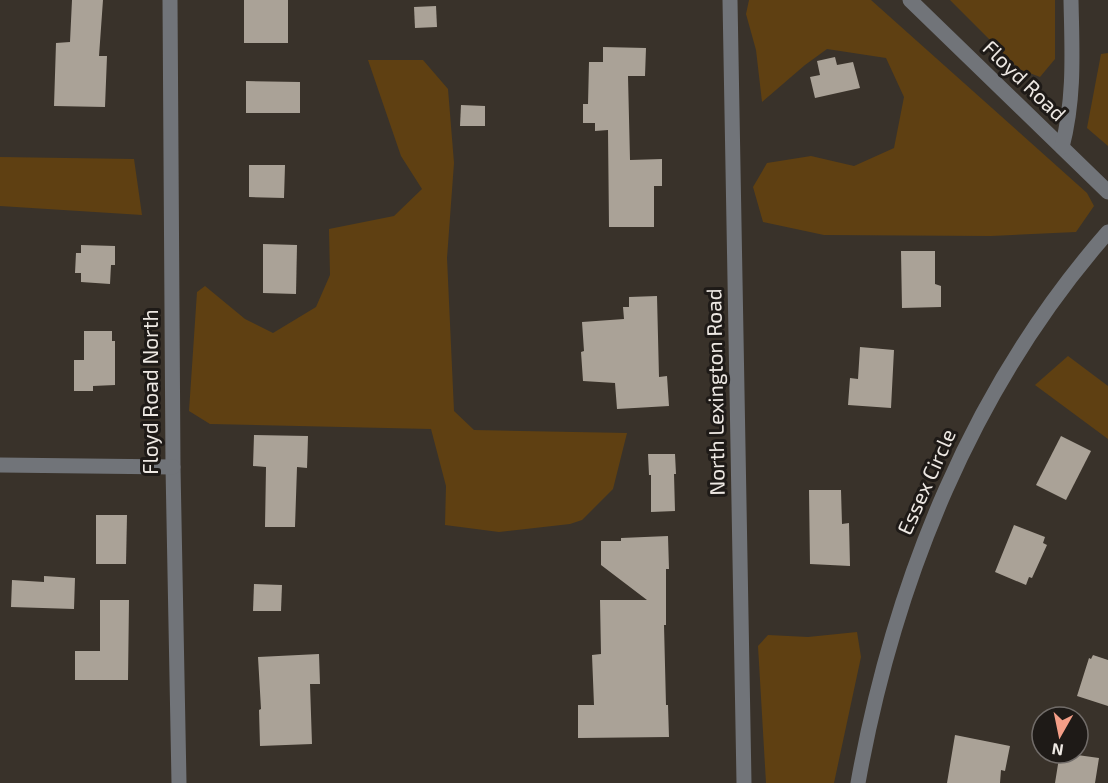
<svg xmlns="http://www.w3.org/2000/svg" width="1108" height="783" viewBox="0 0 1108 783" font-family="'Exo 2',sans-serif">
  <style>
    .green { fill: #5f4012 }
    .building { fill: #aaa297 }
    .lines { fill: none; stroke-linecap: round; stroke-linejoin: round }
    .minor { stroke: #717479; stroke-width: 15 }
    .labels { text-anchor: middle; stroke-width: 6; stroke-linejoin: round; paint-order: stroke }
    .street-label { font-size: 21px; fill: #ede8e3; stroke: #1e1a17 }
  </style>
  <rect width="100%" height="100%" fill="#39322a"/>
  <!-- green -->
  <g class="green">
    <path d="M 749,0 L 871,0 L 1087,193 L 1094,206 L 1076,232 L 991,236 L 824,235 L 763,222 L 753,187 L 767,163 L 811,156 L 854,166 L 894,148 L 904,97 L 886,58 L 827,49 L 805,65 L 762,102 L 756,50 L 746,14 Z"/>
    <path d="M 950,0 L 1055,0 L 1055,59 L 1040,77 L 1019,69 Z"/>
    <path d="M 1108,53 L 1108,146 L 1087,128 L 1101,54 Z"/>
    <path d="M 368,60 L 423,60 L 448,89 L 454,163 L 447,258 L 454,411 L 474,430 L 627,433 L 613,489 L 582,520 L 570,524 L 499,532 L 445,525 L 446,486 L 431,429 L 210,424 L 189,411 L 197,292 L 205,286 L 245,319 L 273,333 L 316,307 L 330,275 L 329,229 L 394,216 L 422,189 L 401,156 Z"/>
    <path d="M 0,157 L 134,159 L 142,215 L 0,206 Z"/>
    <path d="M 1068,356 L 1108,386 L 1108,439 L 1035,385 Z"/>
    <path d="M 857,632 L 861,657 L 834,783 L 766,783 L 758,646 L 768,635 L 808,637 Z"/>
  </g>
  <!-- building -->
  <g class="building">
    <path d="M 72,0 L 103,0 L 99,56 L 107,56 L 105,107 L 54,106 L 56,43 L 70,42 Z"/>
    <rect x="244" y="0" width="44" height="43"/>
    <path d="M 436,6 L 437,27 L 415,28 L 414,7 Z"/>
    <path d="M 603,47 L 646,48 L 645,76 L 628,76 L 630,160 L 662,159 L 662,186 L 654,186 L 654,227 L 609,227 L 608,130 L 595,131 L 595,123 L 583,123 L 583,104 L 588,104 L 589,62 L 603,62 Z"/>
    <path d="M 835,57 L 837,65 L 853,62 L 860,88 L 815,98 L 810,77 L 820,75 L 817,61 Z"/>
    <path d="M 246,81 L 300,82 L 300,113 L 246,113 Z"/>
    <path d="M 461,105 L 485,106 L 485,126 L 460,126 Z"/>
    <path d="M 249,165 L 285,165 L 284,198 L 249,197 Z"/>
    <path d="M 263,244 L 297,245 L 296,294 L 263,293 Z"/>
    <path d="M 81,245 L 115,246 L 115,265 L 111,265 L 110,284 L 81,282 L 81,273 L 75,273 L 76,253 L 81,253 Z"/>
    <path d="M 901,251 L 935,251 L 935,284 L 941,286 L 941,307 L 902,308 Z"/>
    <path d="M 657,296 L 659,377 L 667,376 L 669,406 L 617,409 L 615,383 L 583,381 L 581,352 L 584,351 L 582,322 L 624,319 L 623,307 L 629,307 L 629,297 Z"/>
    <path d="M 84,331 L 112,331 L 112,341 L 115,341 L 115,385 L 93,386 L 93,391 L 74,391 L 74,360 L 84,360 Z"/>
    <path d="M 860,347 L 894,350 L 891,408 L 848,405 L 850,378 L 858,379 Z"/>
    <path d="M 254,435 L 308,436 L 307,468 L 297,467 L 295,527 L 265,527 L 266,467 L 253,466 Z"/>
    <path d="M 1061,436 L 1091,451 L 1066,500 L 1036,485 Z"/>
    <path d="M 648,454 L 675,454 L 676,474 L 674,474 L 675,511 L 651,512 L 651,475 L 649,475 Z"/>
    <path d="M 809,490 L 841,490 L 842,524 L 849,523 L 850,566 L 810,564 Z"/>
    <path d="M 96,515 L 127,515 L 126,564 L 96,564 Z"/>
    <path d="M 1014,525 L 1045,537 L 1043,543 L 1047,545 L 1032,578 L 1029,577 L 1026,585 L 995,572 Z"/>
    <path d="M 668,536 L 669,569 L 666,569 L 666,625 L 664,625 L 666,705 L 668,705 L 669,737 L 578,738 L 578,705 L 594,705 L 592,655 L 601,654 L 600,600 L 647,600 L 601,565 L 601,541 L 621,541 L 621,538 Z"/>
    <path d="M 44,576 L 75,578 L 74,609 L 11,607 L 12,580 L 44,582 Z"/>
    <path d="M 254,584 L 282,585 L 281,611 L 253,611 Z"/>
    <path d="M 100,600 L 129,600 L 128,680 L 75,680 L 75,651 L 100,651 Z"/>
    <path d="M 319,654 L 320,684 L 310,684 L 312,744 L 260,746 L 259,710 L 261,709 L 258,657 Z"/>
    <path d="M 1093,655 L 1108,660 L 1108,706 L 1077,696 L 1089,658 L 1091,659 Z"/>
    <path d="M 955,735 L 1010,746 L 1005,771 L 1001,770 L 1000,783 L 947,783 Z"/>
    <path d="M 1063,753 L 1099,758 L 1095,783 L 1055,783 L 1059,758 L 1062,758 Z"/>
  </g>
  <g class="lines">
    <!-- minor -->
    <g class="minor">
      <path d="M 170,0 L 173,467 L 179,783"/>
      <path d="M 730,0 L 744,783"/>
      <path d="M 910,0 L 1108,192"/>
      <path d="M 1062,147 C 1075,98 1072,50 1071,0"/>
      <path d="M 0,465 L 173,467"/>
      <path d="M 858,783 C 894,582 972,387 1108,232"/>
    </g>
  </g>
  <g class="labels">
    <!-- street labels -->
    <g class="street-label">
      <text transform="translate(1024 81) rotate(44)" y="7">Floyd Road</text>
      <text transform="translate(151 392) rotate(-90)" y="7">Floyd Road North</text>
      <text transform="translate(716 392) rotate(-91)" y="7">North Lexington Road</text>
      <text transform="translate(927 482) rotate(-66)" y="7">Essex Circle</text>
    </g>
  </g>
  <!-- north arrow -->
  <g transform="translate(1060 735) rotate(189)"><circle r="28" fill="#1e1a17" stroke="#716c69" stroke-width="1.5"/>
  <path d="M0-4.5L10 22L0 15L-10 22Z" fill="#f49e87"/>
  <text y="-9" font-size="16" font-weight="bold" text-anchor="middle" fill="#ede8e3">N</text>
  </g>
</svg>
